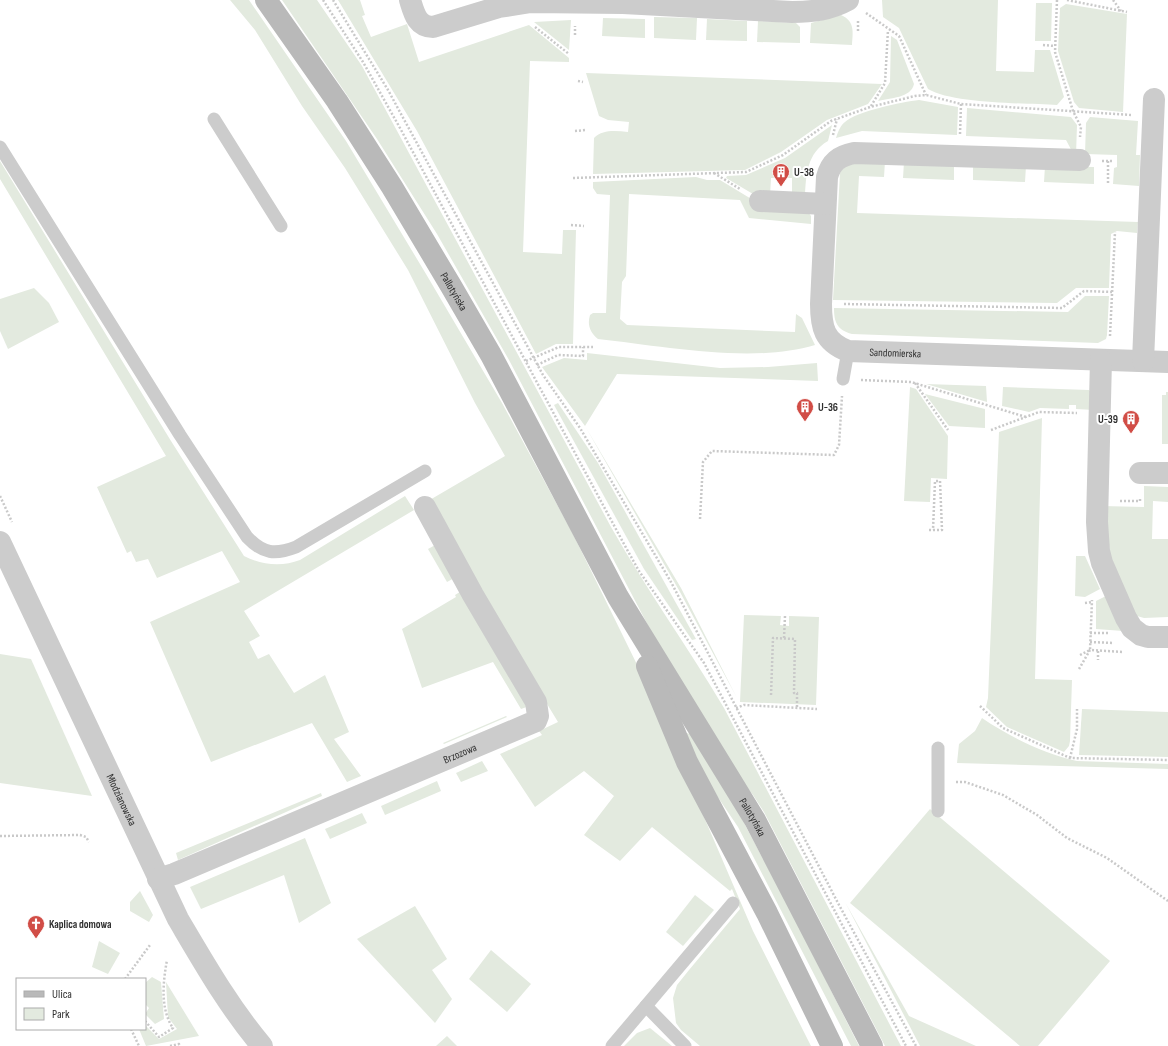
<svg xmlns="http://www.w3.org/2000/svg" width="1168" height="1046" viewBox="0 0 1168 1046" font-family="'Sofia Sans Condensed',sans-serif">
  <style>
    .green { fill: #e3eadf }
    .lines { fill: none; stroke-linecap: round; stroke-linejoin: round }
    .path { stroke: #c9c9c9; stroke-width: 2.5; stroke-dasharray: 2 2; stroke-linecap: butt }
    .service { stroke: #ccc; stroke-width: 13 }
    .minor { stroke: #ccc; stroke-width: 22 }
    .secondary { stroke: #b9b9b9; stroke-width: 22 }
    .labels { text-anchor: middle; stroke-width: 4; stroke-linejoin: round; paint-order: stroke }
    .poi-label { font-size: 11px; font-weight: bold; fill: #2f2f2f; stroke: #fff; text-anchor: start }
    .street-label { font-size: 11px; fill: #2f2f2f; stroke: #fff }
  </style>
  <rect width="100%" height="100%" fill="#fff"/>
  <!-- green -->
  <g class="green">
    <path d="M 230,0 L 249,0 L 346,141 L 426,274 L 502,403 L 573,534 L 649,689 L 753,931 L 811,1046 L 700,1046 L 681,1030 L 676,1023 L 673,998 L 677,985 L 689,970 L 740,909 L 732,889 L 730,891 L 652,827 L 620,861 L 584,835 L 614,796 L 584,771 L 535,807 L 500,754 L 542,735 L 539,731 L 558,722 L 510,643 L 428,501 L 505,456 L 475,403 L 408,270 L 345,168 L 302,106 L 255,30 Z"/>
    <path d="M 282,0 L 317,0 L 362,66 L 611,527 C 646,589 688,647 724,708 L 901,1046 L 885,1046 L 764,812 L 753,795 L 736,773 L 674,675 L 509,360 L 437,234 L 377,139 Z"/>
    <path d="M 338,0 L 360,0 L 365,15 L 362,16 L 371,37 L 407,24 L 419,62 L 529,25 L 569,58 L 569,62 L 530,61 L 523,252 L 562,254 L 563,230 L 576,230 L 573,344 L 556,344 L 536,354 L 417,131 Z"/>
    <path d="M 882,0 L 998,0 L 996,71 L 1034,72 L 1035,50 L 1050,50 L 1064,97 L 1057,105 C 1026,103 953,104 928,89 L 899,28 L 883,17 Z"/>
    <path d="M 1036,3 L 1052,3 L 1051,41 L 1035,41 Z"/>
    <path d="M 1066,4 L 1127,14 L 1123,112 L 1079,108 L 1074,102 L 1058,51 L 1060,8 Z"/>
    <path d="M 841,15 C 855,21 853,32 852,45 L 810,43 L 811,23 Z"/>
    <path d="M 654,17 L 697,18 L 696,40 L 654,38 Z"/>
    <path d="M 603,18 L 645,19 L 645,38 L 602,36 Z"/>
    <path d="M 707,19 L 747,21 L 747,41 L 706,40 Z"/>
    <path d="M 571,20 L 569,50 L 534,22 Z"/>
    <path d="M 758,21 L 796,23 L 800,27 L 800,43 L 757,42 Z"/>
    <path d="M 891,36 L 897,40 L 914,84 C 911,98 890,98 878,101 L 890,82 Z"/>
    <path d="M 586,73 L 882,84 L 868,104 L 827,120 L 781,152 L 745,170 L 593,174 L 594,138 C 603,129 616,131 628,132 L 629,122 L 608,120 L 599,116 Z"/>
    <path d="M 919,100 L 958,107 L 957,135 L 862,131 L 836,138 C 838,132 840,126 845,122 C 857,111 902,102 919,100 Z"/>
    <path d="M 967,108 L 1071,117 L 1077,125 L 1076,155 L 1074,155 L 1066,140 L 966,136 Z"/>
    <path d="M 1090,117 L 1138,121 L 1136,155 L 1140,155 L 1139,186 L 1113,184 L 1114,168 L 1117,167 L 1117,155 L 1085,154 L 1086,123 Z"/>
    <path d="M 832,125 L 828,141 C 807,153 806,175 805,196 L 792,197 L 792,178 L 771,178 L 770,196 L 753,194 L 726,178 L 727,176 L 746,175 L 785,158 Z"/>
    <path d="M 0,161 L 171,441 L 244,556 C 261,565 282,567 300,560 L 405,496 L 414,510 L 244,611 L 260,636 L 249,642 L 258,659 L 269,654 L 294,693 L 325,675 L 349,732 L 334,739 L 361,776 L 347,782 L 312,723 L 211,762 L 150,622 L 240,582 L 222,551 L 157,578 L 148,559 L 136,562 L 131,551 L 127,553 L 97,487 L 166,456 L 0,179 Z"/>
    <path d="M 885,161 L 884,177 L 859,176 L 857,213 L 1138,222 L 1137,233 L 1117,231 L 1111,234 L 1109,288 L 1076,288 L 1057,303 L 833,300 L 840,173 C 848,158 871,162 885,161 Z"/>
    <path d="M 904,162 L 954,163 L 954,180 L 903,178 Z"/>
    <path d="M 973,164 L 1026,166 L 1025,182 L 973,180 Z"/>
    <path d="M 1045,166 L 1094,167 L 1094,184 L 1044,182 Z"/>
    <path d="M 696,177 L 707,180 L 720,180 L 753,200 L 808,212 L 811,216 L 811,224 L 749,218 L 740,200 L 629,194 L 626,276 L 622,282 L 620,319 L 627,325 L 795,332 L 796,314 L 802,318 L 815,345 C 752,364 663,346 598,339 C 590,332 587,325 590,315 L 593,313 L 606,313 L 610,195 L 597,194 L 593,188 L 593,182 Z"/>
    <path d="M 34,288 L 49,303 L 59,322 L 8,349 L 0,331 L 0,299 Z"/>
    <path d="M 1085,296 L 1109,296 L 1107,335 L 1106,339 L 1098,343 L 852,334 C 837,330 834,322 834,308 L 1068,312 Z"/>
    <path d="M 587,353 L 720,368 L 768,367 L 817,363 L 818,381 L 617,374 L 585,426 L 681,588 L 737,698 L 680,592 L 585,426 L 542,367 L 564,358 L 587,360 Z"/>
    <path d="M 926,384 L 986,386 L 987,402 Z"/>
    <path d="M 910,387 L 916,389 L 948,436 L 947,479 L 931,478 L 930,502 L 904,501 Z"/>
    <path d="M 1003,387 L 1089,390 L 1092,393 L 1094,410 L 1076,409 L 1076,405 L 1069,405 L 1069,409 L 1040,408 L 1029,412 L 1002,406 Z"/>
    <path d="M 1166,392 L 1168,392 L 1168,444 L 1162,444 L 1162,395 L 1166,395 Z"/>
    <path d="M 925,394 L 985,409 L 985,428 L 949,426 Z"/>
    <path d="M 558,403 L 598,463 L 696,639 L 692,640 L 644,569 L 554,405 Z"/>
    <path d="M 1042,418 L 1035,679 L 1072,680 L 1070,741 L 1069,746 L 1064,752 L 1007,727 L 986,707 L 988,698 L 999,432 Z"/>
    <path d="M 1144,486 L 1168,487 L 1168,502 L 1153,501 L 1152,539 L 1168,539 L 1168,617 L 1144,618 L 1137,616 L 1130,610 L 1109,560 L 1110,551 L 1102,506 L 1144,507 Z"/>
    <path d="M 437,544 L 456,577 L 447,582 L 428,549 Z"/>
    <path d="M 1076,556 L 1085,556 L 1100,589 L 1085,597 L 1075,596 Z"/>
    <path d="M 463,590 L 532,705 L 521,709 L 493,662 L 422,688 L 402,629 L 456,597 L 455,595 Z"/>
    <path d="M 1106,596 L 1123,631 L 1096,629 L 1096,601 Z"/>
    <path d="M 744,615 L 781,616 L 780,625 L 789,626 L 789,616 L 819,617 L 816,705 L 740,702 Z"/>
    <path d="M 0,654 L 31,659 L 92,796 L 0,783 Z"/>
    <path d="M 1082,709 L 1168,712 L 1168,757 L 1079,755 Z"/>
    <path d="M 506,716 L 507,717 L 444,744 L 443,743 Z"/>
    <path d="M 982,718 C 1010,737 1044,754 1077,761 L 1168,764 L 1168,769 L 957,763 L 959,744 L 975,731 Z"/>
    <path d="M 687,733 L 690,734 L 717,772 L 796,921 L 859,1046 L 851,1046 L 738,827 L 709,784 L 686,735 Z"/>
    <path d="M 482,761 L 488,771 L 461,782 L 456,773 Z"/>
    <path d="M 437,781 L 441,791 L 385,815 L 381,806 Z"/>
    <path d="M 321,793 L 322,796 L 178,860 L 176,853 Z"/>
    <path d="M 930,809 L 1110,961 L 1038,1046 L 1020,1046 L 850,903 Z"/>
    <path d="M 362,813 L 367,823 L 330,839 L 325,829 Z"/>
    <path d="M 305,838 L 331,903 L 299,923 L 284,875 L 201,909 L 190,887 Z"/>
    <path d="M 140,891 L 153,915 L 149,922 L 130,911 L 130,902 Z"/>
    <path d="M 695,895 L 714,910 L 683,946 L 666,932 Z"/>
    <path d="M 845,902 L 909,1016 L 976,1046 L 920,1046 Z"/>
    <path d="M 415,906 L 447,959 L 432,970 L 452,999 L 435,1023 L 357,939 Z"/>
    <path d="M 99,941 L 120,953 L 108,974 L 92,967 Z"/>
    <path d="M 491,950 L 531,984 L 507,1012 L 469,979 Z"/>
    <path d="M 152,977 L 161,982 L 164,1019 L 155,1024 L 145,1014 L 149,1008 L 145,1004 L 145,983 Z"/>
    <path d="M 166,982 L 199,1036 L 146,1046 L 139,1029 L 145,1029 L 145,1025 L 159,1039 L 177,1029 L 168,1017 Z"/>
    <path d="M 650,1028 L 672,1046 L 624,1046 L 637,1033 Z"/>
    <path d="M 447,1036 L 457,1046 L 436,1046 Z"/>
  </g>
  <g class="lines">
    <!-- path -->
    <g class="path">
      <path d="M 323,0 L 363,62 L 400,128 L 624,544 L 639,571 L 704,663 L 906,1046"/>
      <path d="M 333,0 L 388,90 L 543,375 L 580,428 L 671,582 L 839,905 L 916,1046"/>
      <path d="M 1057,0 L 1055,52 L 1073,111 L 1081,127 L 1080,137"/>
      <path d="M 1067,0 L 1127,12"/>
      <path d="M 1113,0 L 1121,11"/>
      <path d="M 866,13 L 899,36 L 926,95"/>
      <path d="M 535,27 L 569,54"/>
      <path d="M 858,31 L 858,20"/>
      <path d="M 575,35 L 575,26"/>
      <path d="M 1043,45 L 1055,46"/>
      <path d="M 578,81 L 583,82"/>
      <path d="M 871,106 L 885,83 L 888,30"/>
      <path d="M 575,131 L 586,130"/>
      <path d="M 960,134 L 961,104"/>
      <path d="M 833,135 L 837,119"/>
      <path d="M 1102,161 L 1114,161"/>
      <path d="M 1108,161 L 1108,184"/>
      <path d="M 714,173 L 740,189"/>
      <path d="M 573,178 L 746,172 L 783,155 L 831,121 L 870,107 L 915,96 L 926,95 L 961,104 L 1131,115"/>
      <path d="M 571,225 L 584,226"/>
      <path d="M 844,304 L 1062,308 L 1084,291 L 1112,292"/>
      <path d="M 1110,336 L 1115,232"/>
      <path d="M 526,361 L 559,347 L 593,347"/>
      <path d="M 537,365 L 558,355 L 583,356 L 583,347"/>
      <path d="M 861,380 L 911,382 L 1026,417"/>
      <path d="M 915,383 L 948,430"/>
      <path d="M 991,430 L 1039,412 L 1077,413"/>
      <path d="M 0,496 L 12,522"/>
      <path d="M 1120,501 L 1140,501 L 1140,497"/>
      <path d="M 700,519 L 703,462 L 712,451 L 834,455 L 839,445 L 842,396"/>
      <path d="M 929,530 L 942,530 L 940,481 L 935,481 L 933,530"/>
      <path d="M 1085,603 L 1092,602"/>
      <path d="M 1090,633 L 1108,633"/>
      <path d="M 784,638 L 785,616"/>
      <path d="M 1090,642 L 1114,643"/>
      <path d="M 1098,651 L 1098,660"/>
      <path d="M 1080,655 L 1090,650 L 1092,600"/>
      <path d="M 1079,669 L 1090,650 L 1124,652"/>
      <path d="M 771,695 L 773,638 L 795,639 L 794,693 L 797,693 L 797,707"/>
      <path d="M 980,706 L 1003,728 L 1070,758 L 1168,760"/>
      <path d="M 736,708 L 744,705 L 817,709"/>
      <path d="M 1070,758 L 1077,729 L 1077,709"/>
      <path d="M 956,782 L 965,782 L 1003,795 L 1037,815 L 1067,838 L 1107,858 L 1168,901"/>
      <path d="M 0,836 L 80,835 L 86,837 L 89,842"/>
      <path d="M 125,979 L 150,945"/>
      <path d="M 145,1021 L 159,1037 L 173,1028 C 160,1009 163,982 167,960"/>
      <path d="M 131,1029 L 139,1046"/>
      <path d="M 170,1046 L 179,1044 L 179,1046"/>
    </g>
    <!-- service -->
    <g class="service">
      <path d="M 214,119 L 281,226"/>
      <path d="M 0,147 L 180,435 L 247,537 C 263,554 275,555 296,547 L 425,471"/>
      <path d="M 843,379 L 848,351"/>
      <path d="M 938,748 L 938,811"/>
      <path d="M 646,1006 L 685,1046"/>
      <path d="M 612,1046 L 733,903"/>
    </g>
    <!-- minor -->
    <g class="minor">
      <path d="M 410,0 C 414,13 417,27 433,27 L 499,7 L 531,2 L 623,3 L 792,12 C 812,12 830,10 848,0"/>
      <path id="s1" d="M 1080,160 L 854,153 C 839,156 831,162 827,177 L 821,304 C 821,327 824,342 848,351 L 1168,362"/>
      <path d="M 760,201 L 825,204"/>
      <path d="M 1101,360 L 1097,522 L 1099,551 L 1102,563 L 1126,618 L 1132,628 L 1141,635 L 1148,637 L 1168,637"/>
      <path d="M 1143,361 L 1154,99"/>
      <path d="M 1140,473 L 1168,473"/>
      <path id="s2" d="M 0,542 L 178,919 C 204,963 229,1007 262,1046"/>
      <path id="s3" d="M 158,879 L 174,874 L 536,721 L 538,716 L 536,702 L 473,595 L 425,507"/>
    </g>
    <!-- secondary -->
    <g class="secondary">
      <path id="s4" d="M 266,0 L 337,101 L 392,187 L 451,286 L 491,355 L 618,597 L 755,820 L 872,1046"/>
      <path d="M 647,666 L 687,762 L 767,913 L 832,1046"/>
    </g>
  </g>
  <!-- icons -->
  <defs>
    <symbol id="building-pin" viewBox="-11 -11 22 30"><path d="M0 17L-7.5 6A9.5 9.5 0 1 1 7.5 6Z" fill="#d14d46" stroke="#fff"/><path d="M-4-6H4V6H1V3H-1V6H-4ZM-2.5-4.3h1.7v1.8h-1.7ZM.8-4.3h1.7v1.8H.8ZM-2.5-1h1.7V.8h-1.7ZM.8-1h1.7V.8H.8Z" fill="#fff"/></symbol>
    <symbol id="church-pin" viewBox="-11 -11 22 30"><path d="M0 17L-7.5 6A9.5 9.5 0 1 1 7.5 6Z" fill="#d14d46" stroke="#fff"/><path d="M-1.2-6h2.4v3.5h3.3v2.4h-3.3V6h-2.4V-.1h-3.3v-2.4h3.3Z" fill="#fff"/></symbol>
  </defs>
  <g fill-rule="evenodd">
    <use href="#building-pin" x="771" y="162" width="20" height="27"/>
    <use href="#building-pin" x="795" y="397" width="20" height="27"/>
    <use href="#building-pin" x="1121" y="409" width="20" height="27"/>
    <use href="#church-pin" x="26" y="914" width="20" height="27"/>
  </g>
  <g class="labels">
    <!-- poi labels -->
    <g class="poi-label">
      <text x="794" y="176">U-38</text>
      <text x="818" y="411">U-36</text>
      <text x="1118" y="423" text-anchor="end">U-39</text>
      <text x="49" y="928">Kaplica domowa</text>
    </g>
    <!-- street labels -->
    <g class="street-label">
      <text dy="4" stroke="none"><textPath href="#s4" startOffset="347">Pallotyńska</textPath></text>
      <text dy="4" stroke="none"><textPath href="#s1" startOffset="498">Sandomierska</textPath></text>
      <text dy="4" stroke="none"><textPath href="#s3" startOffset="327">Brzozowa</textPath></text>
      <text dy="4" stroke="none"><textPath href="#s2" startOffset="285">Młodzianowska</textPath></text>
      <text dy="4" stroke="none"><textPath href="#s4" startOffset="952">Pallotyńska</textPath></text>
    </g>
  </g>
  <!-- legend -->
  <rect x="16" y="978" width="130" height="52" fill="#ffffff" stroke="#acacac"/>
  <rect x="24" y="991" width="20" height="6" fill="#b9b9b9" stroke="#acacac"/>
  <text x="52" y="998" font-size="12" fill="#2f2f2f">Ulica</text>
  <rect x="24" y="1008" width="20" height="12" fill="#e3eadf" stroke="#acacac"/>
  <text x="52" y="1018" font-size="12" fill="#2f2f2f">Park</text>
</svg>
